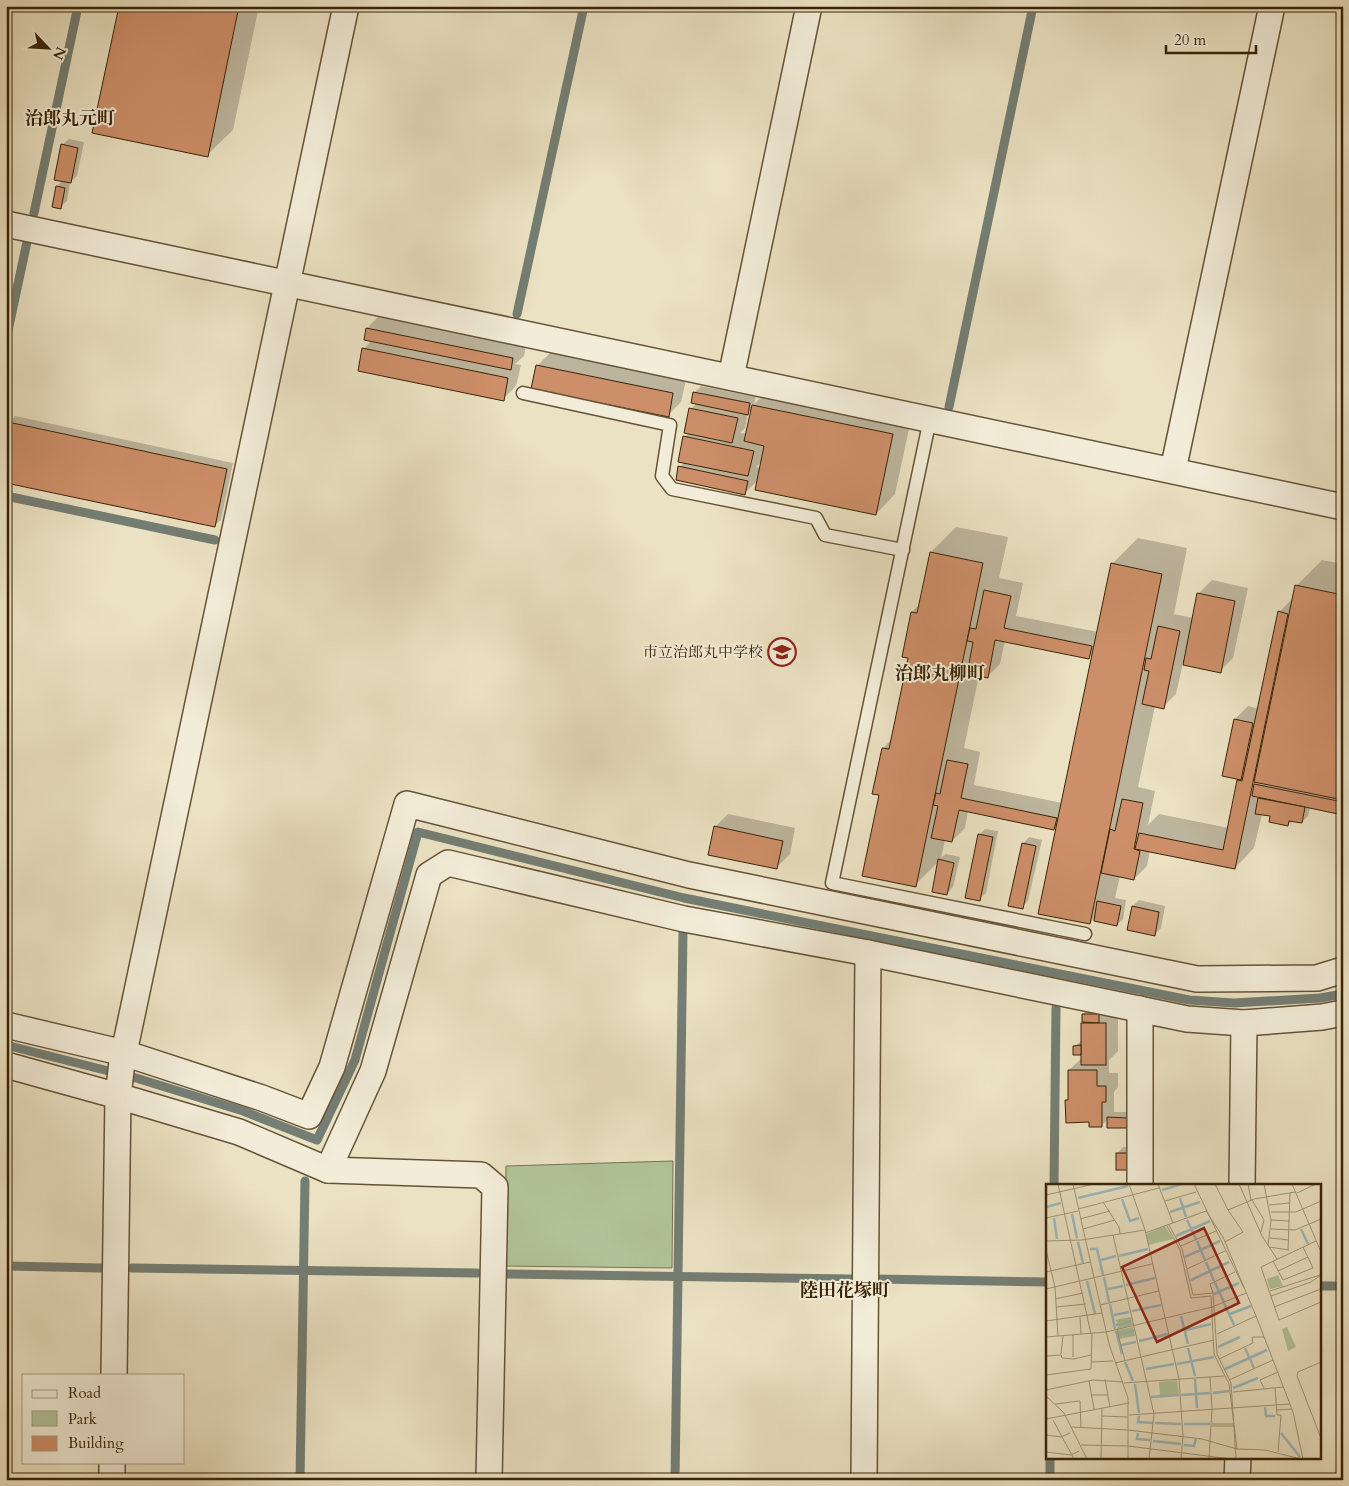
<svg xmlns="http://www.w3.org/2000/svg" width="1349" height="1486" viewBox="0 0 1349 1486" font-family="Cardo,'Noto Serif JP',serif">
  <style>
    .green { fill: #b1c499; stroke: #747450 }
    .shadow { fill: #0003; fill-rule: evenodd }
    .lines { fill: none; stroke-linecap: round; stroke-linejoin: round }
    .stream { stroke: #747e74; stroke-width: 9 }
    .building { fill: #cd8f69; stroke: #382306 }
    .lane-casing { stroke: #655335; stroke-width: 15 }
    .street-casing { stroke: #655335; stroke-width: 28 }
    .lane { stroke: #f2ecd8; stroke-width: 12 }
    .street { stroke: #f2ecd8; stroke-width: 25 }
    .labels { text-anchor: middle; stroke-width: 4; stroke-linejoin: round; paint-order: stroke }
    .poi-label { font-size: 15px; fill: #382306; stroke: #f2ecd8; text-anchor: end }
    .quarter-label { font-size: 18px; font-weight: bold; fill: #382306; stroke: #f2ecd8 }
    .inset-river { fill: none; stroke: #9cbbbe; stroke-width: 2.5 }
    .inset-road { fill: none; stroke: #a39677; stroke-width: 1 }
    .view { fill: #8f2418; fill-opacity: 0.15; stroke: #8f2418; stroke-width: 2.5 }
    .inset-edge { fill: none; stroke: #382306; stroke-width: 2.5 }
  </style>
  <rect width="100%" height="100%" fill="#ebe2c3"/>
  <filter id="stains"><feTurbulence type="fractalNoise" baseFrequency=".004" numOctaves="4"/><feColorMatrix values="0 0 0 0 .2 0 0 0 0 .09 0 0 0 0 .02 0 0 0 .5 -.17"/></filter>
  <radialGradient id="worn" r=".72"><stop offset=".6" stop-color="#630" stop-opacity="0"/><stop offset="1" stop-color="#630" stop-opacity=".3"/></radialGradient>
  <!-- green -->
  <path class="green" d="M 673,1161 L 672,1268 L 505,1266 L 506,1166 Z"/>
  <!-- shadow -->
  <g class="shadow">
    <path d="M 120,6 L 259,6 L 233,130 L 207,155 Z"/>
    <path d="M 69,139 L 84,142 L 77,176 L 70,182 L 67,201 L 60,207 L 57,186 L 63,180 L 62,145 Z"/>
    <path d="M 380,315 L 526,345 L 524,356 L 515,364 L 521,365 L 516,386 L 503,399 L 364,349 L 372,340 L 367,328 Z"/>
    <path d="M 551,352 L 686,380 L 681,402 L 668,415 L 538,365 Z"/>
    <path d="M 701,386 L 756,397 L 754,404 L 773,386 L 912,415 L 895,494 L 876,514 L 758,480 L 745,493 L 680,467 L 684,462 L 685,437 L 689,433 L 691,409 L 697,403 L 694,393 ZM 752,408 L 747,434 L 740,433 L 745,428 L 748,413 ZM 762,461 L 760,468 L 756,467 Z"/>
    <path d="M 15,416 L 233,463 L 221,520 L 214,526 L 9,423 Z"/>
    <path d="M 956,527 L 1008,537 L 999,578 L 1023,583 L 1016,616 L 1098,632 L 1112,564 L 1138,538 L 1187,548 L 1174,614 L 1193,618 L 1198,594 L 1212,580 L 1248,588 L 1233,658 L 1220,671 L 1183,663 L 1176,694 L 1163,707 L 1155,706 L 1138,787 L 1155,791 L 1148,825 L 1159,814 L 1229,828 L 1239,780 L 1241,778 L 1235,719 L 1248,706 L 1259,709 L 1279,612 L 1294,597 L 1296,586 L 1322,560 L 1343,564 L 1343,813 L 1310,807 L 1308,816 L 1302,822 L 1293,820 L 1288,825 L 1271,815 L 1262,814 L 1254,848 L 1235,868 L 1150,850 L 1147,866 L 1134,879 L 1120,876 L 1115,898 L 1126,900 L 1123,919 L 1117,925 L 1096,917 L 1090,923 L 1058,825 L 1054,829 L 968,811 L 965,828 L 952,841 L 945,840 L 941,858 L 946,854 L 960,857 L 953,887 L 947,893 L 939,861 L 915,885 L 881,794 L 883,748 L 892,739 L 909,657 L 903,656 L 912,612 L 920,604 L 931,552 ZM 1005,641 L 1089,658 L 1093,653 L 1062,803 L 974,785 L 980,752 L 964,748 L 979,675 L 987,677 L 1000,664 Z"/>
    <path d="M 728,814 L 795,828 L 790,854 L 777,867 L 715,827 Z"/>
    <path d="M 985,829 L 998,831 L 986,893 L 979,899 L 979,835 Z"/>
    <path d="M 1029,837 L 1042,840 L 1028,901 L 1022,907 L 1023,844 Z"/>
    <path d="M 1139,900 L 1165,906 L 1161,928 L 1154,935 L 1133,906 Z"/>
    <path d="M 1089,1008 L 1118,1011 L 1118,1051 L 1109,1060 L 1109,1073 L 1118,1073 L 1118,1087 L 1114,1092 L 1114,1112 L 1134,1112 L 1134,1120 L 1108,1119 L 1101,1126 L 1090,1121 L 1067,1101 L 1069,1098 L 1069,1070 L 1083,1057 L 1083,1051 L 1075,1046 L 1082,1040 L 1082,1024 L 1085,1021 L 1083,1014 Z"/>
    <path d="M 1123,1147 L 1133,1147 L 1133,1162 L 1126,1169 L 1117,1154 Z"/>
  </g>
  <g class="lines">
    <!-- stream -->
    <g class="stream">
      <path d="M 34,213 L 78,6"/>
      <path d="M 517,314 L 584,6"/>
      <path d="M 6,340 L 27,242"/>
      <path d="M 949,407 L 1033,6"/>
      <path d="M 6,496 L 215,540"/>
      <path d="M 6,1045 L 136,1078 L 243,1111 L 317,1140 L 355,1060 L 418,832 L 684,898 L 1189,1000 L 1234,1003 L 1320,998 L 1343,994"/>
      <path d="M 1054,1185 L 1056,1008"/>
      <path d="M 6,1266 L 101,1268"/>
      <path d="M 132,1268 L 477,1273"/>
      <path d="M 506,1274 L 851,1279"/>
      <path d="M 877,1279 L 1048,1282"/>
      <path d="M 1320,1286 L 1343,1286"/>
      <path d="M 300,1480 L 305,1181"/>
      <path d="M 675,1480 L 683,931"/>
      <path d="M 1050,1480 L 1050,1457"/>
    </g>
  </g>
  <!-- building -->
  <g class="building">
    <path d="M 119,6 L 239,6 L 208,157 L 92,133 Z"/>
    <path d="M 61,144 L 78,148 L 71,183 L 54,180 Z"/>
    <path d="M 56,186 L 65,188 L 61,209 L 52,207 Z"/>
    <path d="M 366,328 L 513,358 L 511,370 L 364,340 Z"/>
    <path d="M 362,348 L 508,378 L 504,401 L 358,371 Z"/>
    <path d="M 536,365 L 673,393 L 669,417 L 531,389 Z"/>
    <path d="M 693,392 L 750,403 L 748,415 L 691,403 Z"/>
    <path d="M 752,405 L 893,434 L 876,515 L 755,490 L 764,446 L 744,441 Z"/>
    <path d="M 689,408 L 738,418 L 732,443 L 684,433 Z"/>
    <path d="M 8,422 L 227,469 L 215,527 L 6,483 L 6,430 Z"/>
    <path d="M 683,436 L 754,451 L 748,476 L 678,462 Z"/>
    <path d="M 678,466 L 748,481 L 745,495 L 676,480 Z"/>
    <path d="M 930,552 L 983,563 L 916,887 L 862,876 L 879,795 L 872,794 L 882,748 L 889,749 L 908,658 L 902,657 L 911,612 L 917,613 Z"/>
    <path d="M 1111,563 L 1162,574 L 1090,924 L 1038,914 Z"/>
    <path d="M 1295,585 L 1343,595 L 1343,800 L 1254,782 Z"/>
    <path d="M 984,590 L 1011,596 L 1004,628 L 1092,646 L 1089,659 L 995,640 L 988,678 L 967,674 L 973,642 L 967,641 L 970,628 L 976,629 Z"/>
    <path d="M 1197,593 L 1235,601 L 1221,673 L 1183,665 Z"/>
    <path d="M 1278,611 L 1288,614 L 1235,869 L 1135,849 L 1139,833 L 1223,850 L 1237,780 L 1242,781 Z"/>
    <path d="M 1158,626 L 1180,631 L 1164,709 L 1142,704 L 1149,671 L 1144,670 L 1146,658 L 1151,659 Z"/>
    <path d="M 1234,719 L 1253,723 L 1241,780 L 1222,776 Z"/>
    <path d="M 947,760 L 968,764 L 961,798 L 1057,818 L 1054,830 L 959,810 L 952,842 L 931,838 L 938,806 L 933,805 L 936,793 L 940,794 Z"/>
    <path d="M 1254,784 L 1343,802 L 1343,815 L 1252,796 Z"/>
    <path d="M 1258,798 L 1305,807 L 1302,823 L 1289,821 L 1288,826 L 1269,822 L 1270,816 L 1255,814 Z"/>
    <path d="M 1122,799 L 1143,803 L 1134,849 L 1140,851 L 1134,880 L 1101,873 L 1110,829 L 1115,831 Z"/>
    <path d="M 714,826 L 783,841 L 777,869 L 708,855 Z"/>
    <path d="M 978,834 L 993,837 L 980,901 L 965,898 Z"/>
    <path d="M 1022,843 L 1036,846 L 1023,909 L 1008,906 Z"/>
    <path d="M 938,859 L 954,863 L 947,895 L 932,892 Z"/>
    <path d="M 1097,901 L 1121,906 L 1117,926 L 1094,921 Z"/>
    <path d="M 1132,906 L 1159,912 L 1155,936 L 1127,930 Z"/>
    <path d="M 1082,1014 L 1099,1014 L 1099,1023 L 1082,1022 Z"/>
    <rect x="1081" y="1023" width="25" height="42"/>
    <path d="M 1081,1045 L 1081,1055 L 1073,1055 L 1073,1046 Z"/>
    <path d="M 1068,1070 L 1097,1070 L 1097,1086 L 1106,1086 L 1106,1102 L 1102,1102 L 1102,1127 L 1089,1127 L 1089,1122 L 1066,1123 L 1065,1100 L 1068,1100 Z"/>
    <path d="M 1107,1117 L 1128,1118 L 1128,1128 L 1107,1128 Z"/>
    <rect x="1116" y="1153" width="11" height="17"/>
  </g>
  <g class="lines">
    <defs>
      <g id="lane">
        <path d="M 523,393 L 670,425 L 662,476 L 672,489 L 816,518 L 825,535 L 903,550"/>
        <path d="M 930,419 L 832,883 L 1085,934"/>
      </g>
      <g id="street">
        <path d="M 6,224 L 1343,507"/>
        <path d="M 731,377 L 809,6"/>
        <path d="M 1173,470 L 1272,6"/>
        <path d="M 6,1025 L 124,1053 L 262,1098 L 309,1116 L 332,1067 L 407,804 L 689,875 L 1197,979 L 1317,978 L 1343,970"/>
        <path d="M 6,1065 L 118,1096 L 239,1132 L 328,1170 L 373,1071 L 429,875 L 448,863 L 684,919 L 868,953 L 1187,1019 L 1244,1023 L 1322,1017 L 1343,1013"/>
        <path d="M 328,1170 L 481,1175 L 495,1187 L 489,1480"/>
        <path d="M 1140,1185 L 1140,1009"/>
        <path d="M 1242,1185 L 1244,1023"/>
        <path d="M 114,1375 L 118,1096 L 122,1062 L 346,6"/>
        <path d="M 112,1480 L 112,1462"/>
        <path d="M 864,1480 L 868,953"/>
        <path d="M 1237,1480 L 1238,1457"/>
      </g>
    </defs>
    <!-- lane casing -->
    <use href="#lane" class="lane-casing"/>
    <!-- street casing -->
    <use href="#street" class="street-casing"/>
    <!-- lane -->
    <use href="#lane" class="lane"/>
    <!-- street -->
    <use href="#street" class="street"/>
  </g>
  <!-- icons -->
  <defs>
    <symbol id="school-ring" viewBox="-11 -11 22 22"><circle r="9.5" fill="#f2ecd8" stroke="#8f2418" stroke-width="1.5"/><path d="M0-5L7-2L0 1L-7-2ZM-4 1L0 2.5L4 1V4Q0 6-4 4Z" fill="#8f2418"/></symbol>
  </defs>
  <g fill-rule="evenodd">
    <use href="#school-ring" x="766" y="636" width="32" height="32"/>
  </g>
  <g class="labels">
    <!-- poi labels -->
    <g class="poi-label">
      <text x="763" y="657">市立治郎丸中学校</text>
    </g>
    <!-- quarter labels -->
    <g class="quarter-label">
      <text x="70" y="124">治郎丸元町</text>
      <text x="940" y="679">治郎丸柳町</text>
      <text x="845" y="1296">陸田花塚町</text>
    </g>
  </g>
  <!-- overview -->
  <g transform="translate(1046 1184)">
    <rect width="275" height="275" fill="#ebe2c3"/>
    <path d="M 119,42 L 127,55 L 102,61 L 100,50 ZM 232,91 L 237,102 L 224,105 L 221,95 ZM 85,133 L 87,141 L 71,145 L 73,140 L 69,136 ZM 87,143 L 89,152 L 73,155 L 71,146 ZM 241,143 L 250,163 L 242,167 L 236,145 ZM 131,196 L 133,211 L 114,212 L 113,198 Z" fill="#b1c499"/>
    <path class="inset-river" d="M 116,6 L 136,0M 32,14 L 82,2M 134,14 L 140,33M 76,15 L 84,37 L 93,34M 0,23 L 15,19M 124,28 L 154,18M 26,30 L 31,54M 8,34 L 11,55M 141,36 L 150,55M 255,45 L 262,60M 130,52 L 164,37M 151,57 L 159,76M 32,58 L 37,79M 44,65 L 51,65 L 57,91M 73,72 L 102,65M 139,73 L 174,57M 55,76 L 70,72M 160,78 L 168,97M 58,93 L 63,118M 145,96 L 183,78M 41,97 L 49,130M 169,99 L 178,118M 80,101 L 109,94M 62,105 L 77,102M 168,110 L 193,99M 178,119 L 188,141M 64,120 L 69,145M 86,127 L 115,121M 184,130 L 205,122M 68,131 L 83,128M 135,132 L 142,160M 70,141 L 85,137M 140,146 L 165,140M 70,147 L 76,170M 73,151 L 88,147M 93,157 L 122,150M 75,161 L 90,158M 172,163 L 194,153M 142,164 L 149,192M 199,164 L 208,184M 79,178 L 87,197M 131,180 L 168,173M 100,185 L 128,180M 179,185 L 221,166M 149,195 L 151,224M 89,200 L 93,229M 187,204 L 212,194M 167,209 L 183,207M 135,211 L 164,209M 105,213 L 133,211M 219,223 L 220,232 L 229,232M 93,232 L 92,238 L 107,239M 109,239 L 135,240M 138,240 L 164,240M 92,249 L 91,255 L 104,256M 235,249 L 254,273M 107,257 L 135,260M 138,261 L 148,262 L 150,255"/>
    <path class="inset-road" d="M 12,0 L 45,150M 27,0 L 63,160 L 82,214 L 82,275M 83,0 L 99,46 L 133,195 L 137,252 L 135,275M 112,0 L 127,39M 148,0 L 198,104M 169,0 L 182,26M 193,0 L 216,52 L 231,75M 202,0 L 205,16M 218,0 L 225,36 L 222,62M 246,0 L 275,68M 251,9 L 270,0M 0,11 L 48,0M 206,16 L 218,36 L 215,48M 119,17 L 150,8M 57,18 L 73,43 L 74,50M 223,21 L 244,19M 32,25 L 113,4M 160,27 L 177,53 L 210,132 L 247,228 L 257,275M 225,28 L 250,28 L 275,17M 0,34 L 32,27M 34,35 L 64,27M 225,36 L 243,37M 123,41 L 136,65 L 147,111 L 167,109 L 171,170 L 185,199 L 190,275M 121,42 L 134,66 L 145,114 L 165,112 L 168,170 L 183,200 L 191,265M 37,45 L 69,36M 225,45 L 249,46 L 275,35M 99,49 L 160,27M 67,51 L 108,230 L 103,275M 224,54 L 243,56M 0,57 L 36,56 L 99,46M 270,57 L 215,83 L 233,136 L 275,118M 179,58 L 197,48 L 182,26 L 208,15 L 249,8M 135,62 L 170,47M 223,63 L 243,66M 0,66 L 9,103 L 12,152M 242,66 L 244,9M 227,77 L 237,96 L 267,84 L 257,63M 141,85 L 179,67M 232,87 L 262,73M 0,88 L 44,78M 0,105 L 106,80M 224,107 L 274,91M 167,109 L 164,100 L 189,88M 225,112 L 265,98 L 275,91M 9,115 L 37,109M 54,121 L 113,107M 10,123 L 40,120M 228,123 L 275,105M 34,133 L 35,150M 0,137 L 56,129M 71,146 L 79,177M 171,150 L 210,132M 27,151 L 27,173M 0,153 L 60,148 L 166,123 L 200,109M 15,170 L 17,152M 0,172 L 15,171 L 16,174 L 28,175 L 45,171M 173,175 L 207,159 L 206,153 L 218,153M 46,178 L 67,177M 275,178 L 252,188 L 251,192 L 275,254M 69,179 L 168,156M 0,191 L 45,185 L 46,149M 59,195 L 64,223M 183,196 L 227,176M 43,197 L 48,225M 78,199 L 178,192M 218,204 L 214,196 L 232,188M 229,204 L 231,231 L 235,231 L 232,268M 0,206 L 47,196 L 77,198M 187,208 L 237,203M 46,211 L 62,211M 0,212 L 18,229 L 41,275M 9,220 L 34,217 L 35,244M 231,226 L 246,225M 83,231 L 244,220M 56,232 L 82,233M 0,235 L 83,219M 7,236 L 28,275M 166,240 L 187,240M 166,242 L 187,242M 26,243 L 82,246 L 156,255 L 191,265 L 219,266 L 255,275M 0,251 L 15,253 L 24,249M 35,261 L 82,262 L 185,275M 0,268 L 25,271 L 33,267M 55,275 L 56,224M 163,275 L 166,226 L 164,193"/>
    <path class="view" d="M 158,44 L 193,119 L 111,158 L 76,83 Z"/>
    <rect width="275" height="275" class="inset-edge"/>
  </g>
  <!-- margin -->
  <rect width="1349" height="1486" fill="none" stroke="#ebe2c3" stroke-width="25"/>
  <rect x="8" y="8" width="1334" height="1471" fill="none" stroke="#382306" stroke-width="2.5"/>
  <rect x="12" y="12" width="1324" height="1461" fill="none" stroke="#382306"/>
  <!-- legend -->
  <rect x="22" y="1374" width="162" height="90" fill="#f2ecd8" stroke="#a89c84"/>
  <rect x="32" y="1390" width="25" height="8" fill="#f2ecd8" stroke="#a89c84"/>
  <text x="68" y="1398" font-size="15" fill="#382306">Road</text>
  <rect x="32" y="1411" width="25" height="15" fill="#b1c499" stroke="#a89c84"/>
  <text x="68" y="1424" font-size="15" fill="#382306">Park</text>
  <rect x="32" y="1436" width="25" height="15" fill="#cd8f69" stroke="#a89c84"/>
  <text x="68" y="1448" font-size="15" fill="#382306">Building</text>
  <!-- north arrow -->
  <g transform="translate(48 48) rotate(115)" stroke="#f2ecd8" stroke-width="4" paint-order="stroke">
  <path d="M0-4L9 19L0 12L-9 19Z" fill="#382306"/>
  <text y="-8" font-size="14" font-weight="bold" text-anchor="middle" fill="#382306">N</text>
  </g>
  <!-- scale -->
  <path d="M1166 45v8h90v-8" fill="none" stroke="#382306" stroke-width="2.5"/>
  <text x="1174" y="45" font-size="15" fill="#382306" stroke="#f2ecd8" stroke-width="4" paint-order="stroke">20 m</text>
  <rect width="100%" height="100%" filter="url(#stains)"/>
  <rect width="100%" height="100%" fill="url(#worn)"/>
</svg>
